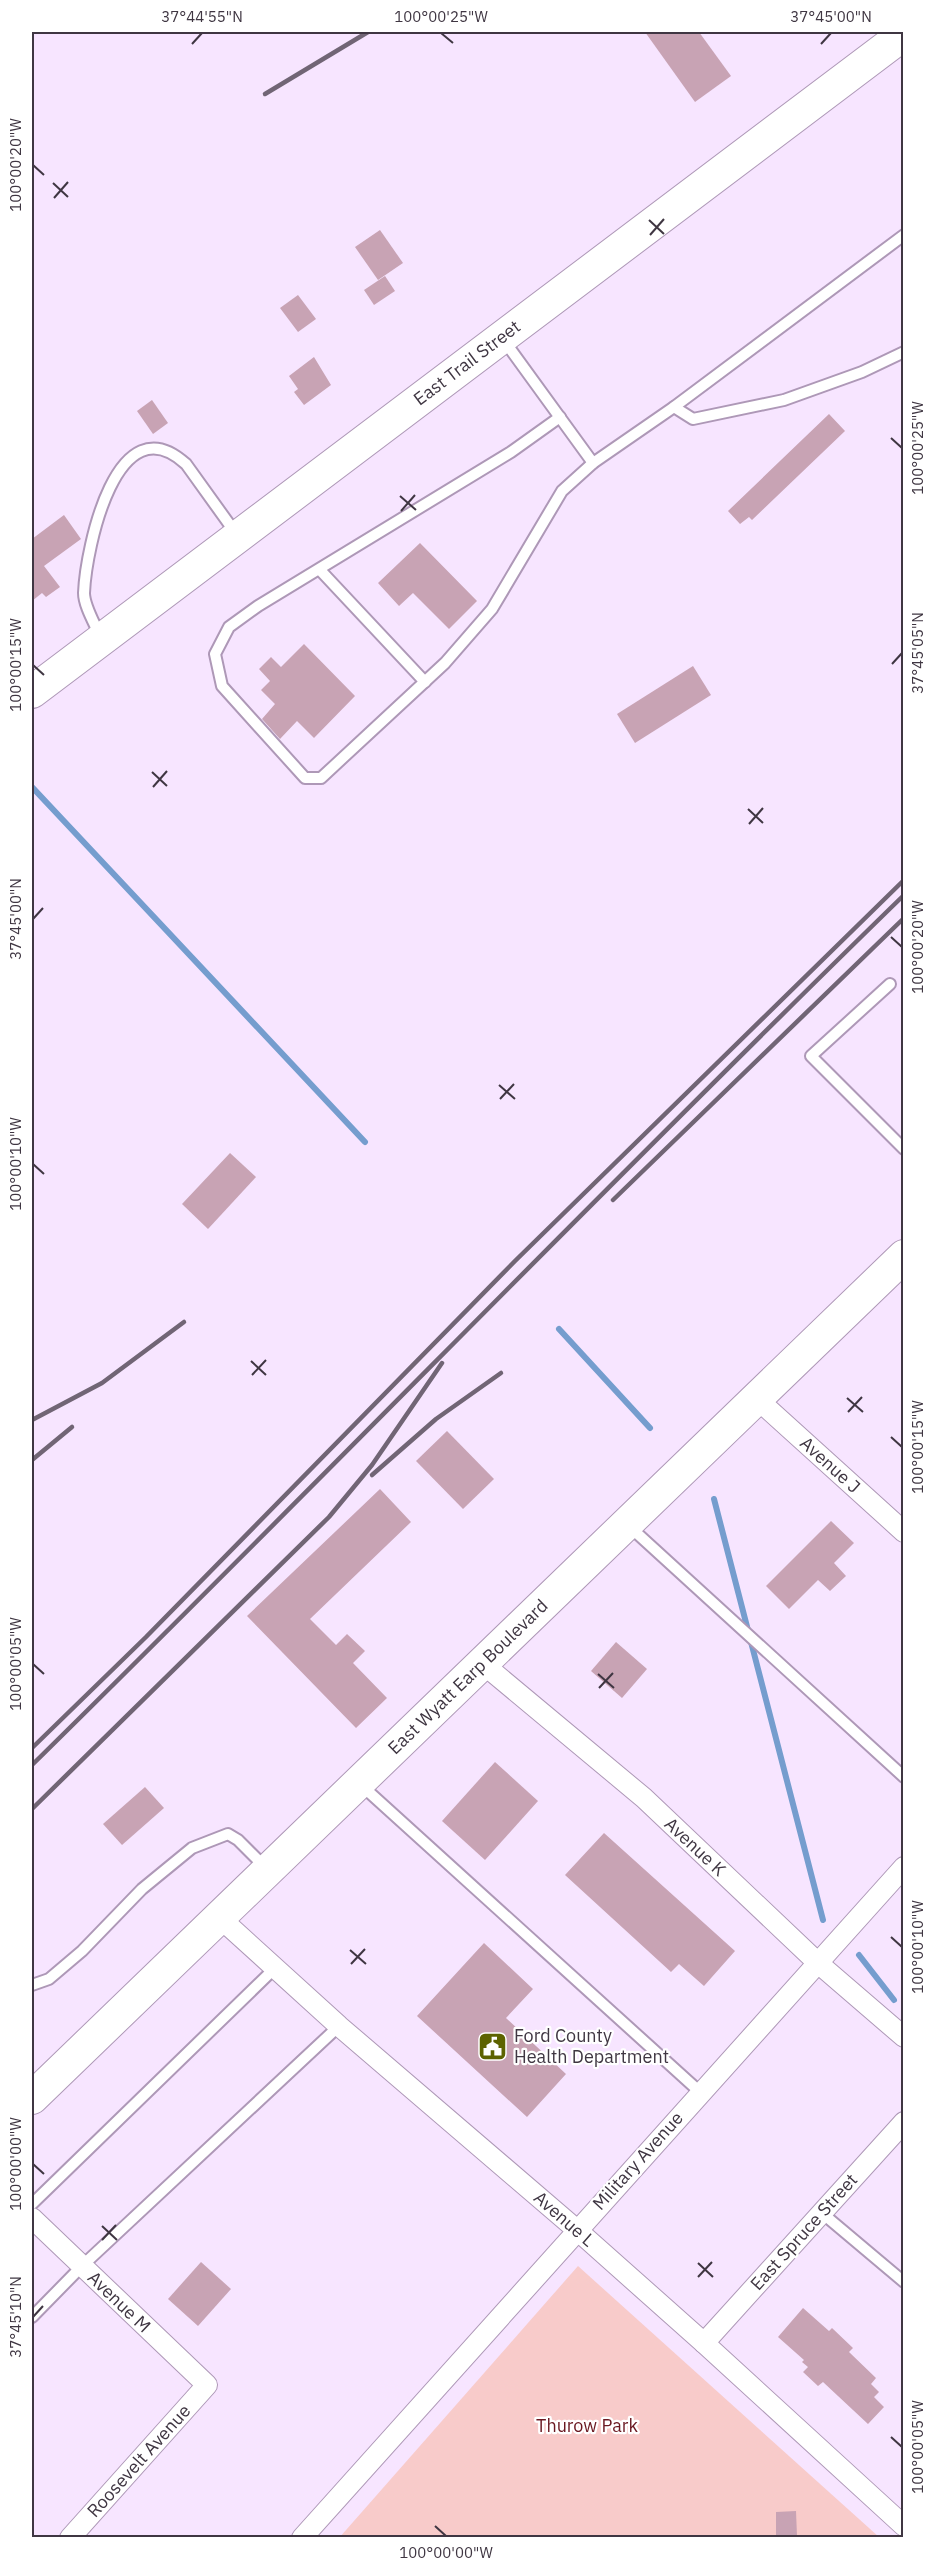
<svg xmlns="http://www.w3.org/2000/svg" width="935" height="2569" viewBox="0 0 935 2569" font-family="'IBM Plex Sans',sans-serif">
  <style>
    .green { fill: #f8cbca }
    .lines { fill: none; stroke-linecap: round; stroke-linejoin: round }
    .stream { stroke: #759dce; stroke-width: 6 }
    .building { fill: #c8a3b4 }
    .service-casing { stroke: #ae98b7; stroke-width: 14 }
    .minor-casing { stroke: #ae98b7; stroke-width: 22 }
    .primary-casing { stroke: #ae98b7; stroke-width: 34 }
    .service { stroke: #fff; stroke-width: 10 }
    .minor { stroke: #fff; stroke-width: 20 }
    .primary { stroke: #fff; stroke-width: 32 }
    .rail { stroke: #716575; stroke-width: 4.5 }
    .ticks { fill: none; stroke: #3f3642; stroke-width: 2 }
    .labels { text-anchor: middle; stroke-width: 4.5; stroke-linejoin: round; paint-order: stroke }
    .street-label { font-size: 18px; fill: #3f3642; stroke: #fff }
    .poi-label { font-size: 18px; fill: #3f3642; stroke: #fff; text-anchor: start }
    .park-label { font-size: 18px; fill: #6a1821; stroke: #fff }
    .neatline { fill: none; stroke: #3f3642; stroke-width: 2 }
    .ticks-label { font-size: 15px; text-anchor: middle; fill: #3f3642 }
  </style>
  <rect width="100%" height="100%" fill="#f7e5ff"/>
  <!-- green -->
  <path class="green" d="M 578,2266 L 879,2537 L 339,2538 Z"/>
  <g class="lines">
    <!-- stream -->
    <g class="stream">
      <path d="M 32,787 L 365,1142"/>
      <path d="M 559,1329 L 650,1428"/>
      <path d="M 714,1499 L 823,1920"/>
      <path d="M 859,1955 L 894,2000"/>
    </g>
  </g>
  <!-- building -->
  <g class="building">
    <path d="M 645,32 L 699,32 L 731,76 L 695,102 Z"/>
    <path d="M 380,230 L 403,263 L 378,280 L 355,247 Z"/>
    <path d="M 385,276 L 395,291 L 374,305 L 364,290 Z"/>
    <path d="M 298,295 L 316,319 L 298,332 L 280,308 Z"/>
    <path d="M 314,357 L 331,385 L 304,405 L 294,392 L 298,389 L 289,376 Z"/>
    <path d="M 152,400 L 168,423 L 153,434 L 137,411 Z"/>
    <path d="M 829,414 L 845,431 L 752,520 L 749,517 L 740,524 L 728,511 Z"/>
    <path d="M 64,515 L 81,539 L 44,566 L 60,587 L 46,597 L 42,593 L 32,601 L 32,539 Z"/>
    <path d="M 420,543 L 477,601 L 449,629 L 413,593 L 399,606 L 378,583 Z"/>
    <path d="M 304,644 L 355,696 L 314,738 L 297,721 L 280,739 L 262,719 L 275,704 L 261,690 L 270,681 L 259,669 L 271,657 L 281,667 Z"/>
    <path d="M 693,666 L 711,695 L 635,743 L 617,714 Z"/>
    <path d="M 230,1153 L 256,1177 L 208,1229 L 182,1204 Z"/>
    <path d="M 447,1431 L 494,1479 L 463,1509 L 416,1461 Z"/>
    <path d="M 380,1489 L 411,1522 L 310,1619 L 336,1645 L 347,1634 L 365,1651 L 353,1663 L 387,1698 L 356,1728 L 247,1616 Z"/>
    <path d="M 831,1521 L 854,1543 L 834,1563 L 846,1576 L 830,1591 L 818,1580 L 789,1609 L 766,1586 Z"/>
    <path d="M 616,1642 L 647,1669 L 622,1698 L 591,1671 Z"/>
    <path d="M 495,1762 L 538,1801 L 485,1860 L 442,1821 Z"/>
    <path d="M 145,1787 L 164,1808 L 122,1845 L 103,1824 Z"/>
    <path d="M 604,1833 L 735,1951 L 704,1986 L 679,1964 L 671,1972 L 565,1875 Z"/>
    <path d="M 484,1943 L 533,1989 L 506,2018 L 566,2074 L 527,2117 L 417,2016 Z"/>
    <path d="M 201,2262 L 231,2289 L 198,2326 L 168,2299 Z"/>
    <path d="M 803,2308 L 829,2331 L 832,2328 L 853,2348 L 849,2352 L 876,2378 L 871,2384 L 879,2392 L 874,2397 L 884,2407 L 868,2424 L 823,2382 L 818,2386 L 803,2372 L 808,2367 L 802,2362 L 804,2360 L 778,2337 Z"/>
    <path d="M 796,2511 L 797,2536 L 776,2536 L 776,2512 Z"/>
  </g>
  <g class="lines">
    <defs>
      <g id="service">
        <path d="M 503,339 L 593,463"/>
        <path d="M 674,407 L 904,235"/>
        <path d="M 560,417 L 511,452 L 258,606 L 229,627 L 215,654 L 222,686 L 305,778 L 321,778 L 445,663 L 492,609 L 562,491 L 593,463 L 674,407 L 693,419 L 784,400 L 862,372 L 904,352"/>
        <path d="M 320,570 L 425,682"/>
        <path d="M 100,636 C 95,624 84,606 84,593 C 86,547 117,401 186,464 L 237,535"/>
        <path d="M 890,984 L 811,1056 L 904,1149"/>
        <path d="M 629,1526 L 904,1777"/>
        <path d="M 360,1784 L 700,2092"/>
        <path d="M 32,1985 L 49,1979 L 82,1951 L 142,1889 L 192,1848 L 228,1834 L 238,1840 L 265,1867"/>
        <path d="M 32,2204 L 275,1968"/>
        <path d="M 822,2213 L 904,2282"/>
        <path d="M 32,2317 L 82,2266 L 339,2026"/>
      </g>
      <g id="minor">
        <path d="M 756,1398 L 904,1532"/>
        <path d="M 482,1663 L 644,1798 L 818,1963 L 904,2037"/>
        <path d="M 219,1917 L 339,2026 L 577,2230 L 704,2343 L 904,2526"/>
        <path d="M 32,2218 L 207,2385 L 70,2538"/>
        <path d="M 704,2343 L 904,2122"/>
        <path d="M 302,2538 L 904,1867"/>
      </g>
      <g id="primary">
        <path d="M 32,692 L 904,34"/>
        <path d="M 32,2098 L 904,1256"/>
      </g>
    </defs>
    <!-- service casing -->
    <use href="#service" class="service-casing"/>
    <!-- minor casing -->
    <use href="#minor" class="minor-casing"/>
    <!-- primary casing -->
    <use href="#primary" class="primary-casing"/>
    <!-- service -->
    <use href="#service" class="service"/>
    <!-- minor -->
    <use href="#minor" class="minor"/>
    <!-- primary -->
    <use href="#primary" class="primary"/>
    <!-- rail -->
    <g class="rail">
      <path d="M 265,94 L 368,32"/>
      <path d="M 613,1200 L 904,918"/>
      <path d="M 32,1420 L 102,1383 L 184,1322"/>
      <path d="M 32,1460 L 72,1427"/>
      <path d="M 372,1475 L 436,1419 L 501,1373"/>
      <path d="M 32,1748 L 146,1637 L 515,1261 L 904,880"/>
      <path d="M 32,1765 C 325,1477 610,1181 904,895"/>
      <path d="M 32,1809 L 329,1517 L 372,1465 L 442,1363"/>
    </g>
  </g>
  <!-- ticks -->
  <path class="ticks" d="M 441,33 L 453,43M 192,44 L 202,33M 821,44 L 831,33M 33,165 L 44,175M 53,183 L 68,197M 54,198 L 68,182M 649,220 L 664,234M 650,235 L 664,219M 891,438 L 902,448M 400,496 L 416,510M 401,511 L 415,495M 892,664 L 902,653M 33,665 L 44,675M 152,772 L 167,786M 153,787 L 167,771M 748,809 L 763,823M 749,824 L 763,808M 33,919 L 43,908M 891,937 L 902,947M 499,1085 L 515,1099M 500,1099 L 514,1084M 33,1164 L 44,1174M 251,1361 L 266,1375M 252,1375 L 266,1360M 847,1398 L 863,1412M 848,1412 L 862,1397M 891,1437 L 902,1447M 33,1664 L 44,1674M 598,1674 L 614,1688M 599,1688 L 613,1673M 891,1937 L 902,1947M 350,1950 L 366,1964M 351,1964 L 365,1949M 33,2164 L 44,2174M 102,2226 L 117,2240M 102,2240 L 116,2225M 698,2263 L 713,2277M 698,2277 L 712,2262M 33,2317 L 43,2306M 891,2437 L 902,2447M 435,2526 L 446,2536"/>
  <!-- icons -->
  <defs>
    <symbol id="civic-square" viewBox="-11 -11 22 22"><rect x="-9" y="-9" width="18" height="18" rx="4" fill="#5d6300" stroke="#fff"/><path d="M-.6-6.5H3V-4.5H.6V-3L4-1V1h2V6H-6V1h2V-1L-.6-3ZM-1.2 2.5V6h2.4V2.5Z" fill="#fff"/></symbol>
  </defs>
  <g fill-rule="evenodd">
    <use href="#civic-square" x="476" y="2030" width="33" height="33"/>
  </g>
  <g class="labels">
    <!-- street labels -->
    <g class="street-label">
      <text transform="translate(467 363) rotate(-37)" y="6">East Trail Street</text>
      <text transform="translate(830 1465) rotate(42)" y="6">Avenue J</text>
      <text transform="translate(468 1677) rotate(-44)" y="6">East Wyatt Earp Boulevard</text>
      <text transform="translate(695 1847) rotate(43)" y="6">Avenue K</text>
      <text transform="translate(638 2161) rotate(-48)" y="6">Military Avenue</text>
      <text transform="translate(564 2219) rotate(41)" y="6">Avenue L</text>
      <text transform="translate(804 2232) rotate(-48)" y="6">East Spruce Street</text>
      <text transform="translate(119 2302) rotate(44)" y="6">Avenue M</text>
      <text transform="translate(139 2461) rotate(-48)" y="6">Roosevelt Avenue</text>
    </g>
    <!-- poi labels -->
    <g class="poi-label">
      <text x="514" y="2042">Ford County<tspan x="514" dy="21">Health Department</tspan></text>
    </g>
    <!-- park labels -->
    <g class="park-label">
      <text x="587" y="2432">Thurow Park</text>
    </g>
  </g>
  <!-- border -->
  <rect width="935" height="2569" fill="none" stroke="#ffffff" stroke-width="66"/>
  <rect x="33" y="33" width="869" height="2503" class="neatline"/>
  <g class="ticks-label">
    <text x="202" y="22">37°44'55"N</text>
    <text x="441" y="22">100°00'25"W</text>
    <text x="831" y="22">37°45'00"N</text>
    <text transform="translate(16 165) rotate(-90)" y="5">100°00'20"W</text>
    <text transform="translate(918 448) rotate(-90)" y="5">100°00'25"W</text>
    <text transform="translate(918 653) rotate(-90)" y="5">37°45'05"N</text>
    <text transform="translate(16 665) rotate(-90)" y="5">100°00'15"W</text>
    <text transform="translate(16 919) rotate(-90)" y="5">37°45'00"N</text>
    <text transform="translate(918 947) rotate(-90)" y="5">100°00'20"W</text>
    <text transform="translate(16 1164) rotate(-90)" y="5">100°00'10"W</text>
    <text transform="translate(918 1447) rotate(-90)" y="5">100°00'15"W</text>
    <text transform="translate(16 1664) rotate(-90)" y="5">100°00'05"W</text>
    <text transform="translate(918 1947) rotate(-90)" y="5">100°00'10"W</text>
    <text transform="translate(16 2164) rotate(-90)" y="5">100°00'00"W</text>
    <text transform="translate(16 2317) rotate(-90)" y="5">37°45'10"N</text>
    <text transform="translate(918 2447) rotate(-90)" y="5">100°00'05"W</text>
    <text x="446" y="2558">100°00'00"W</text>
  </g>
</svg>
